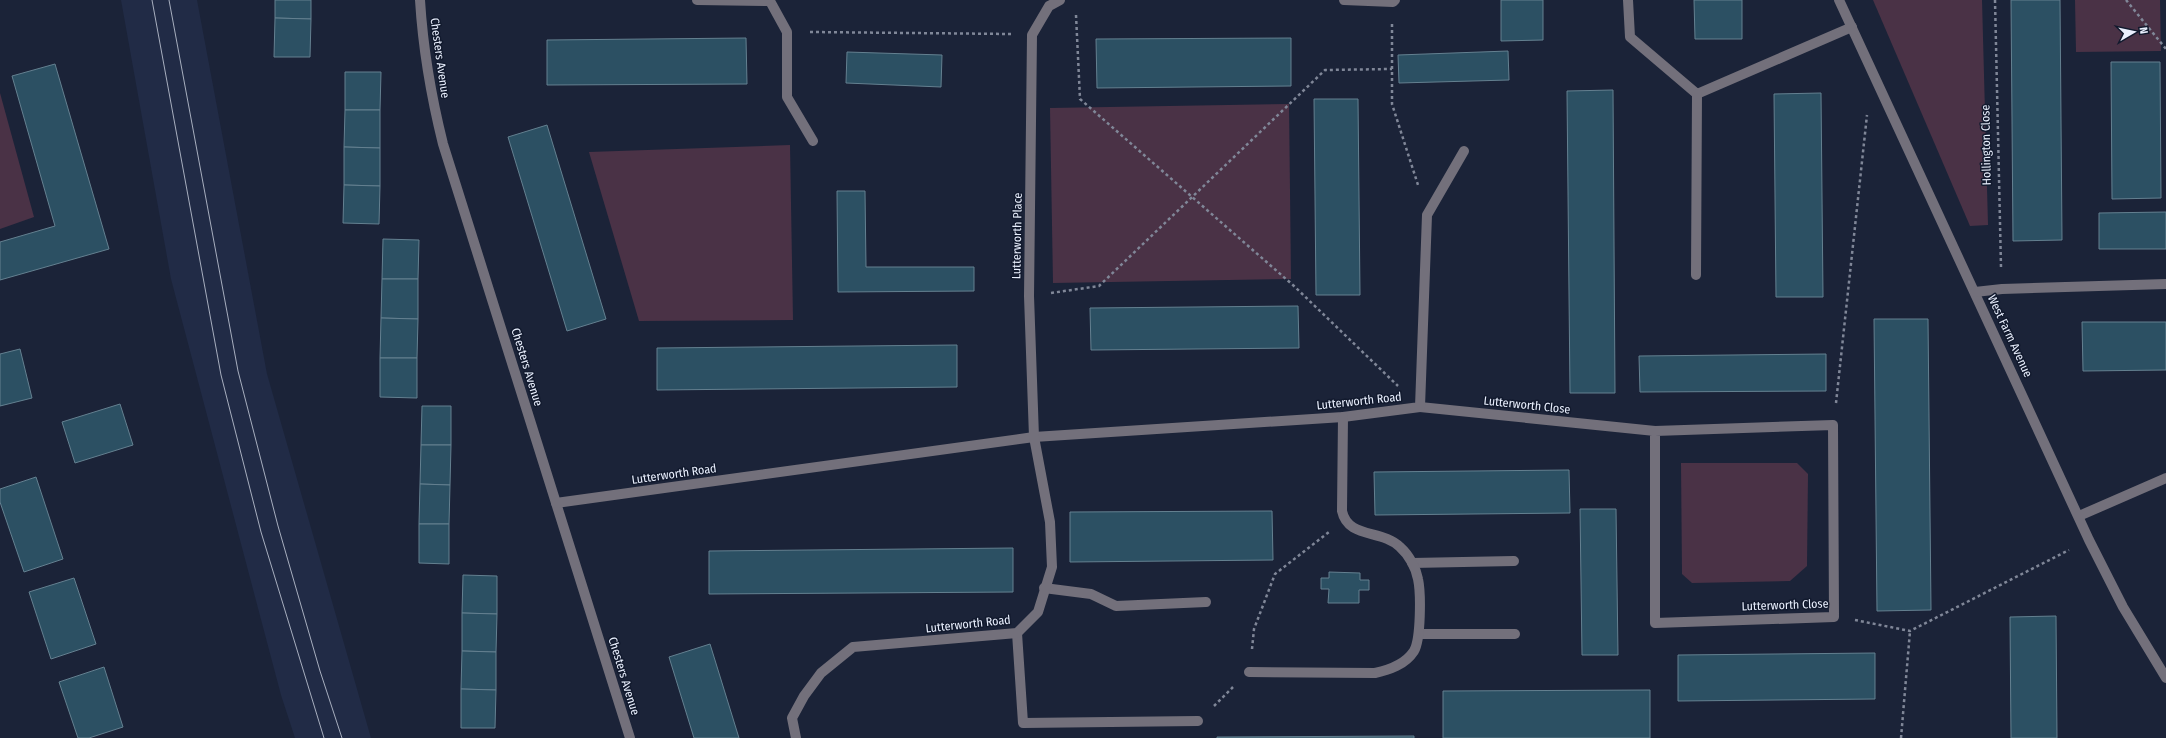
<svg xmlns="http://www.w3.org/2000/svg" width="2166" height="738" viewBox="0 0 2166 738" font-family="'Fira Sans Condensed',sans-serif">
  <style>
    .built { fill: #212b46 }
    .green { fill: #4a3246 }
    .building { fill: #2c5063; stroke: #648090 }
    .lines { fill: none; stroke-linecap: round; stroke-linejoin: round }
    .path { stroke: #808798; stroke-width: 2.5; stroke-dasharray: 3 3; stroke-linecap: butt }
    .minor { stroke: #73707b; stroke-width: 10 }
    .tram { stroke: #a8afbf; stroke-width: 1 }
    .labels { text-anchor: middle; stroke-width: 3; stroke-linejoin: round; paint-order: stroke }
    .street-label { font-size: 12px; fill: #eaf0fe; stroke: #121a2e }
  </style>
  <rect width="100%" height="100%" fill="#1b2338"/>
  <!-- built -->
  <path class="built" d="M 121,0 L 197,0 L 267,374 L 371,738 L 295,738 L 281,695 L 171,279 Z"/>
  <!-- green -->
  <g class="green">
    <path d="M 1873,0 L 1982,0 L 1988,225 L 1970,226 Z"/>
    <path d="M 2075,0 L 2160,0 L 2161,51 L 2076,52 Z"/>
    <path d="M 0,93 L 34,217 L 0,229 Z"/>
    <path d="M 1289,104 L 1291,279 L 1053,283 L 1050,108 Z"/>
    <path d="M 790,145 L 793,320 L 639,321 L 589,152 Z"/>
    <path d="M 1681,463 L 1797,463 L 1808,474 L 1807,566 L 1790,581 L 1692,583 L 1682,574 Z"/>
  </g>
  <!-- building -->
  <g class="building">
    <path d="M 275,0 L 311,0 L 311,19 L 275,18 Z"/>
    <path d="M 1501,0 L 1543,0 L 1543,40 L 1501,41 Z"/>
    <path d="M 1694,0 L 1742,0 L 1742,39 L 1695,39 Z"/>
    <path d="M 2011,0 L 2060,0 L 2062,240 L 2013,241 Z"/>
    <path d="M 275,18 L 311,19 L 310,57 L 274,57 Z"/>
    <path d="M 746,38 L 747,84 L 547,85 L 547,40 Z"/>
    <path d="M 1291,38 L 1291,86 L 1097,88 L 1096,39 Z"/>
    <path d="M 1508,51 L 1509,80 L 1399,83 L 1398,55 Z"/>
    <path d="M 847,52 L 942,55 L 941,87 L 846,83 Z"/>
    <path d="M 2111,62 L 2160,62 L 2161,198 L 2112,199 Z"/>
    <path d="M 55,64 L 109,249 L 0,280 L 0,242 L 55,226 L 12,76 Z"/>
    <path d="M 345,72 L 381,72 L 380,110 L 345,110 Z"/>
    <path d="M 1613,90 L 1615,393 L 1570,393 L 1567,91 Z"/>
    <path d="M 1821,93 L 1823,297 L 1776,297 L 1774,94 Z"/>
    <path d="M 1314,99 L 1358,99 L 1360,295 L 1316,295 Z"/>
    <path d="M 345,110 L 380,110 L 380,148 L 344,147 Z"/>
    <path d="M 547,125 L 606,319 L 567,331 L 508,137 Z"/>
    <path d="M 344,147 L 380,148 L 380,186 L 344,185 Z"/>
    <path d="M 344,185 L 380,186 L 379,224 L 343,223 Z"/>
    <path d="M 837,191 L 865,191 L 866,267 L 974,267 L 974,291 L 838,292 Z"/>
    <path d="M 2166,212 L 2166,249 L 2099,249 L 2099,213 Z"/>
    <path d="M 383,239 L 419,240 L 418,279 L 382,279 Z"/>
    <path d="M 382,279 L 418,279 L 418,319 L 381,318 Z"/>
    <path d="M 1298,306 L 1299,348 L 1091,350 L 1090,308 Z"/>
    <path d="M 381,318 L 418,319 L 417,358 L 380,358 Z"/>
    <path d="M 1874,319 L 1928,319 L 1931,610 L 1877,611 Z"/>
    <path d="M 2082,322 L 2166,322 L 2166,370 L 2083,371 Z"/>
    <path d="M 957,345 L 957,387 L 657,390 L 657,348 Z"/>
    <path d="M 20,349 L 32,398 L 0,406 L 0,354 Z"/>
    <path d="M 1826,354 L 1826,391 L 1640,392 L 1639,356 Z"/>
    <path d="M 380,358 L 417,358 L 417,398 L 380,397 Z"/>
    <path d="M 120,404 L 133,445 L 75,463 L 62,422 Z"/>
    <path d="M 422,406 L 451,406 L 451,445 L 421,445 Z"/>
    <path d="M 421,445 L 451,445 L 450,485 L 420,484 Z"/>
    <path d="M 1569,470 L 1570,513 L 1375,515 L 1374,472 Z"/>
    <path d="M 36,477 L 63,559 L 24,572 L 0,502 L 0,489 Z"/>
    <path d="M 420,484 L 450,485 L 449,524 L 419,524 Z"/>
    <path d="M 1580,509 L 1616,509 L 1618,655 L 1582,655 Z"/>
    <path d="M 1272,511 L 1273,560 L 1070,562 L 1070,512 Z"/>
    <path d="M 419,524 L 449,524 L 449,564 L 419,563 Z"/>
    <path d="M 1013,548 L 1013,592 L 709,594 L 709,551 Z"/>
    <path d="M 1329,572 L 1360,573 L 1360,580 L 1369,580 L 1369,590 L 1359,590 L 1359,603 L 1328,603 L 1329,589 L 1321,589 L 1321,578 L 1329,578 Z"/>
    <path d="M 463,575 L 497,576 L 497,614 L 462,613 Z"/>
    <path d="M 74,578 L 96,644 L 51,659 L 29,592 Z"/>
    <path d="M 462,613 L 497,614 L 496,652 L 462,651 Z"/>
    <path d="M 2056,616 L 2057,738 L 2011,738 L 2010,617 Z"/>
    <path d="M 710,644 L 739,738 L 694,738 L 669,657 Z"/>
    <path d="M 462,651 L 496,652 L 496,690 L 461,689 Z"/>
    <path d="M 1875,653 L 1875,699 L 1678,701 L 1678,655 Z"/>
    <path d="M 104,667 L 123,727 L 89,738 L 78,738 L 59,682 Z"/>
    <path d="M 461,689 L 496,690 L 495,728 L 461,728 Z"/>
    <path d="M 1650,690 L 1650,738 L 1443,738 L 1443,691 Z"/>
    <path d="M 1414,736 L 1414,738 L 1217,738 L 1217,737 Z"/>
  </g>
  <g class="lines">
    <!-- path -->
    <g class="path">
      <path d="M 1995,0 L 2001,267"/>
      <path d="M 2126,0 L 2166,49"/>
      <path d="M 1076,15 L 1080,99 L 1294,286 L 1398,386"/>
      <path d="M 1392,24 L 1392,104 L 1418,185"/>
      <path d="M 810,32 L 1011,34"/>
      <path d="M 1051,293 L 1099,286 L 1325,70 L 1392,69"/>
      <path d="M 1836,403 L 1867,115"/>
      <path d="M 1855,620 L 1910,631 L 2069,550"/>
      <path d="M 1252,649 L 1254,629 L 1275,574 L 1329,532"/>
      <path d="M 1214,706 L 1233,687"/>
      <path d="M 1901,738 L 1910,631"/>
    </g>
    <!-- minor -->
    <g class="minor">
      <path d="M 420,0 C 423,49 431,96 443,144 L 630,738"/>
      <path d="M 697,0 L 770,1 L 787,32 L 787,97 L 813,141"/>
      <path d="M 1344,0 L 1393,2 L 1395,0"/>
      <path d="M 1628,0 L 1630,37 L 1697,94 L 1852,27"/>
      <path d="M 1839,0 L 2089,540 L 2123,607 L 2166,678"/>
      <path d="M 1696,275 L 1697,94"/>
      <path d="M 1975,292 L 2002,289 L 2166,284"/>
      <path d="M 1420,407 L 1655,431 L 1833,425 L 1834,617 L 1655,623 L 1655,431"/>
      <path d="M 556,503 L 1034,437 L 1343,417 L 1420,407 L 1427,215 L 1464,151"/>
      <path d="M 2079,516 L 2166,478"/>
      <path d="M 1412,563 L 1514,561"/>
      <path d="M 1044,588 L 1091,594 L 1116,606 L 1206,602"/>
      <path d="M 1017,633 L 1023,723 L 1198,721"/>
      <path d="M 1419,634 L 1515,634"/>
      <path d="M 1249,672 L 1375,673 C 1389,670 1405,665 1414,651 C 1421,639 1421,593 1418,579 C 1416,568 1409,555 1400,547 C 1382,529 1348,539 1342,511 L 1343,417"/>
      <path d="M 796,738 L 792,718 L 804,696 L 821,673 L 853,647 L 1017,633 L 1038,612 L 1052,567 L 1050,522 L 1034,437 L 1029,296 L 1032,35 L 1049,6 L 1060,0"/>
    </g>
    <!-- tram -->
    <g class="tram">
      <path d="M 152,0 L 221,375 L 261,532 L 324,738"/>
      <path d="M 169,0 L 238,371 L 278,526 L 320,671 L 342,738"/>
    </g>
  </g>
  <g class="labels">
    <!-- street labels -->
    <g class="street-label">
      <text transform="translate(440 58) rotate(82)" y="4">Chesters Avenue</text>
      <text transform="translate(1986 145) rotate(-91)" y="4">Hollington Close</text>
      <text transform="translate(1017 236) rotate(-89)" y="4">Lutterworth Place</text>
      <text transform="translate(2010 336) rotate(65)" y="4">West Farm Avenue</text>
      <text transform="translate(527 367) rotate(73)" y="4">Chesters Avenue</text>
      <text transform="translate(1359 401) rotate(-6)" y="4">Lutterworth Road</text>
      <text transform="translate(1527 405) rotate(6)" y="4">Lutterworth Close</text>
      <text transform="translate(674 474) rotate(-8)" y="4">Lutterworth Road</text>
      <text transform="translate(1785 605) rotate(-2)" y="4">Lutterworth Close</text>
      <text transform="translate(968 624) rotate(-6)" y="4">Lutterworth Road</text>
      <text transform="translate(624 676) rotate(73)" y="4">Chesters Avenue</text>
    </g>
  </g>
  <!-- north arrow -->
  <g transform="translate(2134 32) rotate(81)" stroke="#121a2e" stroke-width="3" paint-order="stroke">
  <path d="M0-3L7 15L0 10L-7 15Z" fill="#eaf0fe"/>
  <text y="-6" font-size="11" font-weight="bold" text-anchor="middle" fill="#eaf0fe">N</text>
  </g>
</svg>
